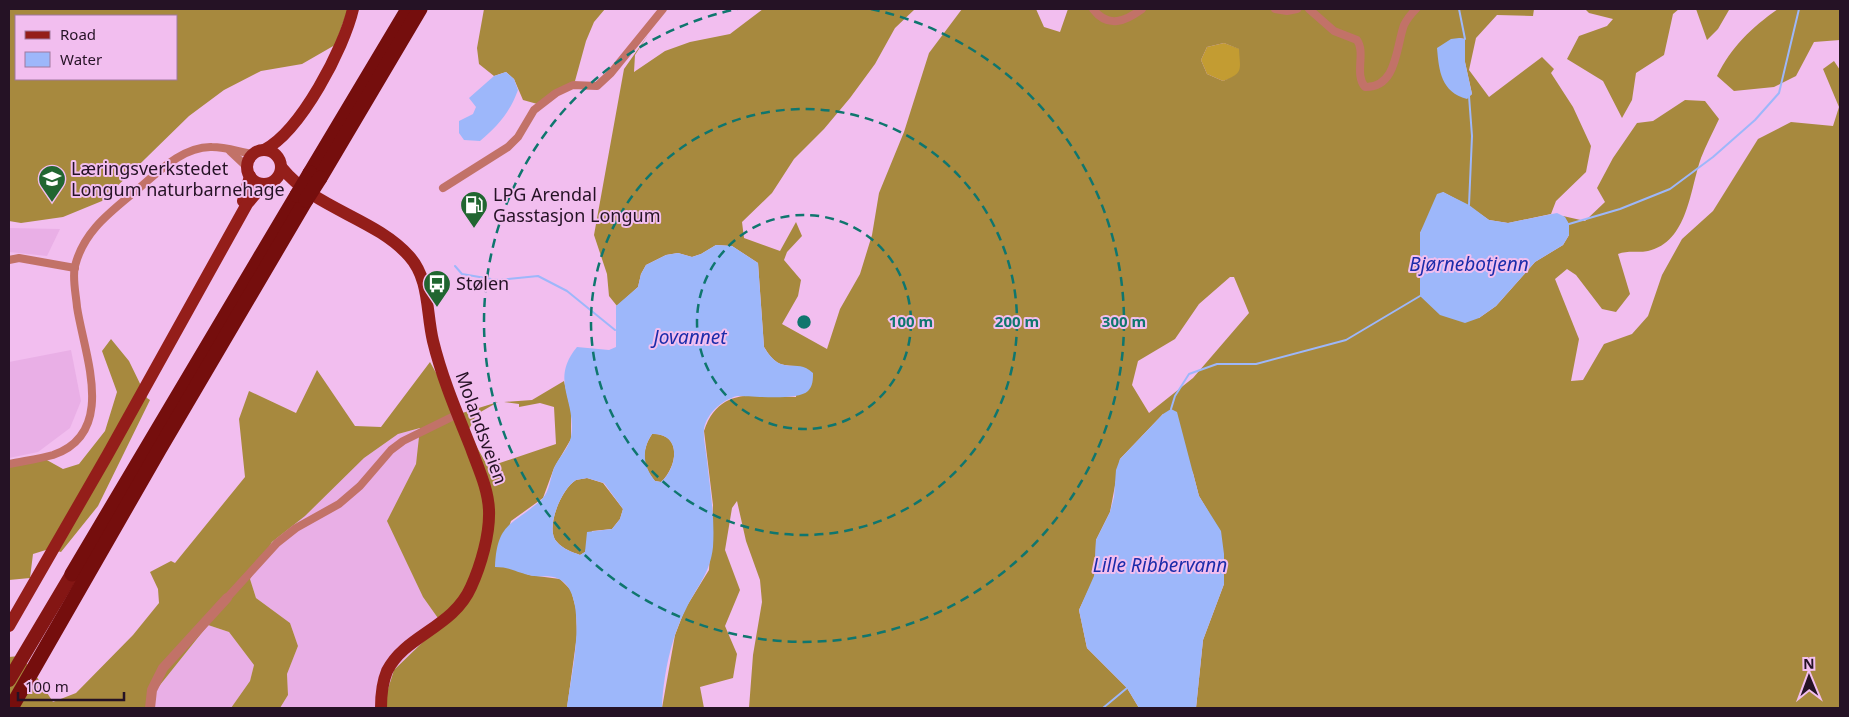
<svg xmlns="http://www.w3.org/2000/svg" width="1849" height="717" viewBox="0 0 1849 717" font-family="'Noto Sans',sans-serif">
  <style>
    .built { fill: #e9afe6 }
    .green { fill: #c39c32 }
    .forest { fill: #a7893e; fill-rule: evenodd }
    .water { fill: #9db7fa; fill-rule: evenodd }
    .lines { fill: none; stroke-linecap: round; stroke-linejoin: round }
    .stream { stroke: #9db7fa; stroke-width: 2 }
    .minor { stroke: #c27268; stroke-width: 8 }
    .tertiary { stroke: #c27268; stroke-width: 10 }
    .primary { stroke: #941e1a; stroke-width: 12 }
    .trunk { stroke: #841614; stroke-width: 14 }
    .motorway { stroke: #750e0d; stroke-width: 15 }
    .motorway-bridge { stroke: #750e0d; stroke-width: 15 }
    .ring { fill: none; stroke: #0f766e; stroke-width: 2.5; stroke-dasharray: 9 6 }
    .labels { text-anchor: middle; stroke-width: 4; stroke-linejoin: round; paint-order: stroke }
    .poi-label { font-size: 18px; fill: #251225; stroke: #f2beef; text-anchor: start }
    .street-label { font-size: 18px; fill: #251225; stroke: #f2beef }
    .water-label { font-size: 19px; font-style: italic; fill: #1b2caa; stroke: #f2beef }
    .centre { fill: #0f766e; stroke: #f2beef; stroke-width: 2.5 }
    .ring-label { font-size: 15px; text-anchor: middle; font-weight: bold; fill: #0f766e; stroke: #f2beef; stroke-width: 4; stroke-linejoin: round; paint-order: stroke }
  </style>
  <rect width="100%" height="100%" fill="#f2beef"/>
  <!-- built -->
  <g class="built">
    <path d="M 9,228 L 60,229 L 47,256 L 9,252 Z"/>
    <path d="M 71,350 L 81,401 L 70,428 L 38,452 L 9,458 L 9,362 Z"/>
    <path d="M 421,428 L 416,464 L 388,521 L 423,597 L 440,621 L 424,641 L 394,670 L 382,708 L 280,708 L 288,695 L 287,674 L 298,646 L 290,623 L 256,598 L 250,579 L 272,542 L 305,516 L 364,458 L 398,434 Z"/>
    <path d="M 208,625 L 229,632 L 254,665 L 250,681 L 231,708 L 152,708 L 156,690 Z"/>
  </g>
  <!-- green -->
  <path class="green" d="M 1224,43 L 1240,49 L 1240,72 L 1238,76 L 1223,81 L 1207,74 L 1201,60 L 1207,47 Z"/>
  <!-- forest -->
  <g class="forest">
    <path d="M 9,9 L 348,9 L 335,45 L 302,64 L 261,71 L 224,90 L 189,116 L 102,201 L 63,217 L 21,223 L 9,221 ZM 16,16 L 176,16 L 176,79 L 16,79 Z"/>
    <path d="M 484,9 L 605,9 L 594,22 L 586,41 L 575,81 L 541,105 L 523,100 L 514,79 L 506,72 L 494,76 L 479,64 L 477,48 Z"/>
    <path d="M 763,9 L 915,9 L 895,28 L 875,64 L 850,98 L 824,129 L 794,159 L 772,193 L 742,222 L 744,238 L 780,251 L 796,222 L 802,236 L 787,252 L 784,260 L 801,280 L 798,296 L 782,324 L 827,349 L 840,309 L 860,274 L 872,235 L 879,193 L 904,132 L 929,53 L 962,9 L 1036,9 L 1044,27 L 1060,32 L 1068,9 L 1534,9 L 1533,16 L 1497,15 L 1476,38 L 1469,70 L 1489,97 L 1542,57 L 1554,69 L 1551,73 L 1573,107 L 1591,146 L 1586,172 L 1556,201 L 1551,214 L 1508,223 L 1489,220 L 1469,206 L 1443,192 L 1420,233 L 1421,258 L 1479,318 L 1496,306 L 1535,262 L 1563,245 L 1569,235 L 1569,224 L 1563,216 L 1585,221 L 1605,202 L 1597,188 L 1613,158 L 1637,123 L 1653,121 L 1685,100 L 1705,101 L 1719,119 C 1713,132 1706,145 1701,158 C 1690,189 1688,242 1648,251 C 1638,253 1628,250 1618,254 L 1630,294 L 1616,312 L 1602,309 L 1576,275 L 1567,269 L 1555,279 L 1579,339 L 1571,381 L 1583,380 L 1604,344 L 1632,334 L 1648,316 L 1662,275 L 1682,239 L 1713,211 L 1758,139 L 1791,122 L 1833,126 L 1839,107 L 1823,69 L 1834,61 L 1840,70 L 1840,708 L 1196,708 L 1203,640 L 1224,584 L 1208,511 L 1199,496 L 1193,473 L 1163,414 L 1120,459 L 1110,512 L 1096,540 L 1095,576 L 1079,610 L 1087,648 L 1127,688 L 1139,708 L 749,708 L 753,655 L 762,602 L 760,580 L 746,541 L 737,501 L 732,508 L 725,550 L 740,590 L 725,626 L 737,654 L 733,678 L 700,687 L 704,708 L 662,708 L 675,635 L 685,609 L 709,570 L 713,505 L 704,431 C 719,385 757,396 796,397 L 798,366 C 779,366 774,363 764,347 L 758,263 L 732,246 L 716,245 L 701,254 L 692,257 L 678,253 L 666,255 L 646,265 L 641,274 L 638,287 L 617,306 L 609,296 L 607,274 L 594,235 L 624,69 L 648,35 L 635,55 L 634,72 L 665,51 L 690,42 L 730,34 ZM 1459,38 L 1465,39 L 1465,62 L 1472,94 L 1467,98 ZM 1224,43 L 1239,49 C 1240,70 1244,73 1223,81 L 1207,74 L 1201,60 L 1207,47 ZM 1230,277 L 1234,277 L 1249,313 L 1193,378 L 1149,413 L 1132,385 L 1138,361 L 1175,339 L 1199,304 Z"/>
    <path d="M 1585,9 L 1679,9 L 1673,14 L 1664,55 L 1636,73 L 1632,100 L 1622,118 L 1603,81 L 1567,59 L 1579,36 L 1607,26 L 1613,19 L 1589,13 Z"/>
    <path d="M 1696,9 L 1732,9 L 1729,10 L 1718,29 L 1707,40 Z"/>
    <path d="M 1778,9 L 1840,9 L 1840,40 L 1814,42 L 1796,76 L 1774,87 L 1734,91 L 1717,76 C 1732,46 1751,28 1778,9 Z"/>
    <path d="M 111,339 L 129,361 L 147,398 L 150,400 L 98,506 L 61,552 L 49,549 L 33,554 L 30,578 L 9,580 L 9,464 L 45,459 L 63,469 L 79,464 L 105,431 L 117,392 L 102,351 Z"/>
    <path d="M 430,362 L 459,414 L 498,402 L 477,414 L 468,431 L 488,467 L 556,444 L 554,407 L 540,403 L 519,407 L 519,404 L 504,402 L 532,400 L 564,381 L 571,411 L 571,439 L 554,468 L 543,498 L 511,521 L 495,567 L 509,567 L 529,575 L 560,579 L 571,590 L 576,609 L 577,635 L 567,708 L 382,708 L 394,670 L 424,641 L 440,621 L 423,597 L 387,521 L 416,464 L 420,428 L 398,434 L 364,458 L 305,516 L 272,542 L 250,579 L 256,598 L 290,623 L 298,646 L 287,674 L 288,695 L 280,708 L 231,708 L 250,681 L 254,665 L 229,632 L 208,625 L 156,690 L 152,708 L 9,708 L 9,657 L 19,656 L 31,668 L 53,702 L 76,693 L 133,635 L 159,603 L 158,589 L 150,572 L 171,561 L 175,563 L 245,477 L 239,419 L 249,391 L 296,413 L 317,370 L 355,426 L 381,427 Z"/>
    <path d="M 652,434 C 682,433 678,466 661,482 L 655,481 C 642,466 641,451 652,434 Z"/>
    <path d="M 587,478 L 603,483 L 623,509 L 620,519 L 612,529 L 592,531 L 585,552 L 580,555 C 572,552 563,549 557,542 C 544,529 562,488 576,480 C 579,479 584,479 587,478 Z"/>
  </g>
  <!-- water -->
  <g class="water">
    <path d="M 1459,38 L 1465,39 L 1465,62 L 1472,94 L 1467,99 C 1441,92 1439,71 1437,48 L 1451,39 Z"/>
    <path d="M 506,72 L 514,79 L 518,90 C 510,112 498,126 480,141 L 464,140 L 459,133 L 459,121 L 473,114 L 476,107 L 469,98 L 494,76 Z"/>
    <path d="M 1443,192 L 1469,205 L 1489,220 L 1508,223 L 1557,213 L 1565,217 L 1569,224 L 1569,235 L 1563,245 L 1535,262 L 1496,306 L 1479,318 L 1465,323 L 1440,315 L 1420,296 L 1420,233 L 1437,194 Z"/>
    <path d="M 716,245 L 732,246 L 758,263 L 764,347 C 783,379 795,356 813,373 C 813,379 813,386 808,391 C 798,401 752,396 737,396 C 722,400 707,413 704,429 C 703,438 706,450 707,460 C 710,489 715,517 713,547 C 710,574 697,586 686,609 C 671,637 663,677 662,708 L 567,708 C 570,680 591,595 559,579 C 550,574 538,578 529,575 C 515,572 510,567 495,567 C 497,521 513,526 542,499 C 550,491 550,478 554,468 C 558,458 569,448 571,437 C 577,400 549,381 577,347 L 609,350 L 616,347 L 616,306 L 638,287 L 641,274 L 646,265 L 666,255 L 678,253 L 692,257 L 701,254 ZM 652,434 C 682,433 678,467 661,482 L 655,481 C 643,466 641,450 652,434 ZM 587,478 L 604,483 L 623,509 L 620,519 L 612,529 L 587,532 L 585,552 L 580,555 C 572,552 563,549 557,542 C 544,529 562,488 576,480 C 579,479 584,479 587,478 Z"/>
    <path d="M 1171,409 L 1177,412 L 1199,496 L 1221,531 L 1224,554 L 1224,584 L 1203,640 L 1196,708 L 1139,708 L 1127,688 L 1087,648 L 1079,610 L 1094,576 L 1096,540 L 1110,512 L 1114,497 L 1116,470 L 1120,459 L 1163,414 Z"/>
  </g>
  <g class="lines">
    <!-- stream -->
    <g class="stream">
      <path d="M 1459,9 L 1465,39"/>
      <path d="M 1469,205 L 1472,136 L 1469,96"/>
      <path d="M 1569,224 L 1620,209 L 1670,189 L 1713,157 L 1755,120 L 1779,93 L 1799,9"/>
      <path d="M 455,266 L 462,274 L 497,280 L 538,276 L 567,291 L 615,330"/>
      <path d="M 1171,409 L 1175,396 L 1189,374 L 1217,364 L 1256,364 L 1346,340 L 1420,296"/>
      <path d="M 1103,708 L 1127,688"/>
    </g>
    <!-- minor -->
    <g class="minor">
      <path d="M 1093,9 C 1108,29 1126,21 1142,9"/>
      <path d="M 1275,9 L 1287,11 L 1297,9"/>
      <path d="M 1309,9 L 1334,31 L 1357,40 C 1366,53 1354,74 1365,87 C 1397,88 1396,47 1404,25 C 1407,19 1412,13 1416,9"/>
      <path d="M 230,151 L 247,167"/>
      <path d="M 443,188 L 508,147 L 518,137 L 534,110 L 556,93 L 573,85 L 597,86 L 611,73 L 663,9"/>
      <path d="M 9,260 L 19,258 L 75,268"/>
      <path d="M 9,464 C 23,461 39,459 53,455 C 118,433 84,354 77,307 C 76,294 72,278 75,266 C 84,230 112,211 138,189 C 159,171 184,146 212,147 C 226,147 240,152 253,154"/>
      <path d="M 227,598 L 277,543 L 296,528 L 339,504 L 360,486 L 391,450 L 403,441 L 458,414"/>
    </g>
    <!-- tertiary -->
    <path class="tertiary" d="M 150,708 L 152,690 L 163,668 L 227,598"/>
    <!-- primary -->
    <g class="primary">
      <circle cx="264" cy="167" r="17"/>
      <path d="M 264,150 C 301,131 344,48 353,9"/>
      <path d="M 282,168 C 315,209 375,218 409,256 C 430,279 426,312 433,341 C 442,378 457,413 471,448 C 478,468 488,488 489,510 C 490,534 481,565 471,587 C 453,628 405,635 387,671 C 382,683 381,696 381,708"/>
      <path d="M 243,201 L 250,176"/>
      <path d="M 9,626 L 108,454 L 247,204 L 263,185"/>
    </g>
    <!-- trunk -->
    <path class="trunk" d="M 9,680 L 72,574"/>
    <!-- motorway -->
    <g class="motorway">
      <path d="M 310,173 L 408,9"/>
      <path d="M 320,178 L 420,9"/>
      <path d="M 72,574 L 297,195"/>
      <path d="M 11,708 L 159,450 L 306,200"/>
    </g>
    <!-- motorway-bridge -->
    <g class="motorway-bridge">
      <path d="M 297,195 L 310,173"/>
      <path d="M 306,200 L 320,178"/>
    </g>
  </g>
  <!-- distance rings -->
  <g class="ring">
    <circle cx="804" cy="322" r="107"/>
    <circle cx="804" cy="322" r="213"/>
    <path d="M871 9A320 320 0 1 1 737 9"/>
  </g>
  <!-- icons -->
  <defs>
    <symbol id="school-pin" viewBox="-11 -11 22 30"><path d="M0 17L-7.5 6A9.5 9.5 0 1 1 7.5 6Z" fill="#216631" stroke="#f2beef"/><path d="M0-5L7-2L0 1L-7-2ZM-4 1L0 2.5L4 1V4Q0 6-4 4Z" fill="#fff"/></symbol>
    <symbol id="fuel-pin" viewBox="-11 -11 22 30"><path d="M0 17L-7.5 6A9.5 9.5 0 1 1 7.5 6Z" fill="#216631" stroke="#f2beef"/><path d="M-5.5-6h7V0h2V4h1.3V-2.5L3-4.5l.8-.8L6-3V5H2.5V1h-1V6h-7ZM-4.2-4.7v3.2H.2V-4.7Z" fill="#fff"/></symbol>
    <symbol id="bus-pin" viewBox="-11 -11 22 30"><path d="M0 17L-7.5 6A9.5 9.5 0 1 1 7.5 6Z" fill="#216631" stroke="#f2beef"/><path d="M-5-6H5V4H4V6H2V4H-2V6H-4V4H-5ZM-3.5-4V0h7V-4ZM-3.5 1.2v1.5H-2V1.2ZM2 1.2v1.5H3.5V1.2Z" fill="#fff"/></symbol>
  </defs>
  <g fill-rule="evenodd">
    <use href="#school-pin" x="36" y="163" width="32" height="43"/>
    <use href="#fuel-pin" x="458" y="189" width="32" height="43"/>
    <use href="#bus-pin" x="421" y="268" width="32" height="43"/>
  </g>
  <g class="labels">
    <!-- poi labels -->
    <g class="poi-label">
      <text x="71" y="175">Læringsverkstedet<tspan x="71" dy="21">Longum naturbarnehage</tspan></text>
      <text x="493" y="201">LPG Arendal<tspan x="493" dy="21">Gasstasjon Longum</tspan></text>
      <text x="456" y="290">Stølen</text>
    </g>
    <!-- street labels -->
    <g class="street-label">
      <text transform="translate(481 428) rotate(70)" y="6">Molandsveien</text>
    </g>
    <!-- water labels -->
    <g class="water-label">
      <text x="1469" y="271">Bjørnebotjenn</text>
      <text x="690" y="344">Jovannet</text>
      <text x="1160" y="572">Lille Ribbervann</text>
    </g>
  </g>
  <circle cx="804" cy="322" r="8" class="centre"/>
  <g class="ring-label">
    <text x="911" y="327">100 m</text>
    <text x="1017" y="327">200 m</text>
    <text x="1124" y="327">300 m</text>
  </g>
  <!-- border -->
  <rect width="1849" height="717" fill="none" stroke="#251225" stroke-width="20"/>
  <!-- legend -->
  <rect x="15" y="15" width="162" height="65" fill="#f2beef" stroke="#a0799e"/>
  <rect x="25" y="31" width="25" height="8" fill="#941e1a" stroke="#a0799e"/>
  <text x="60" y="40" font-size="15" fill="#251225">Road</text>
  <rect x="25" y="52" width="25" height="15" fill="#9db7fa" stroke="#a0799e"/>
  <text x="60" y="65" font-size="15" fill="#251225">Water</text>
  <!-- north arrow -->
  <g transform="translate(1809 677) rotate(359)" stroke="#f2beef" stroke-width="4" paint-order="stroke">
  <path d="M0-4L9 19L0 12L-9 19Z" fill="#251225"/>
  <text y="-8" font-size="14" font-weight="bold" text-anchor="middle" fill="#251225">N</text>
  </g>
  <!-- scale -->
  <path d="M18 692v8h106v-8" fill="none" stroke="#251225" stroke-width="2.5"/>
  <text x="25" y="692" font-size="15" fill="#251225" stroke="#f2beef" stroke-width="4" paint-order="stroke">100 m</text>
</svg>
